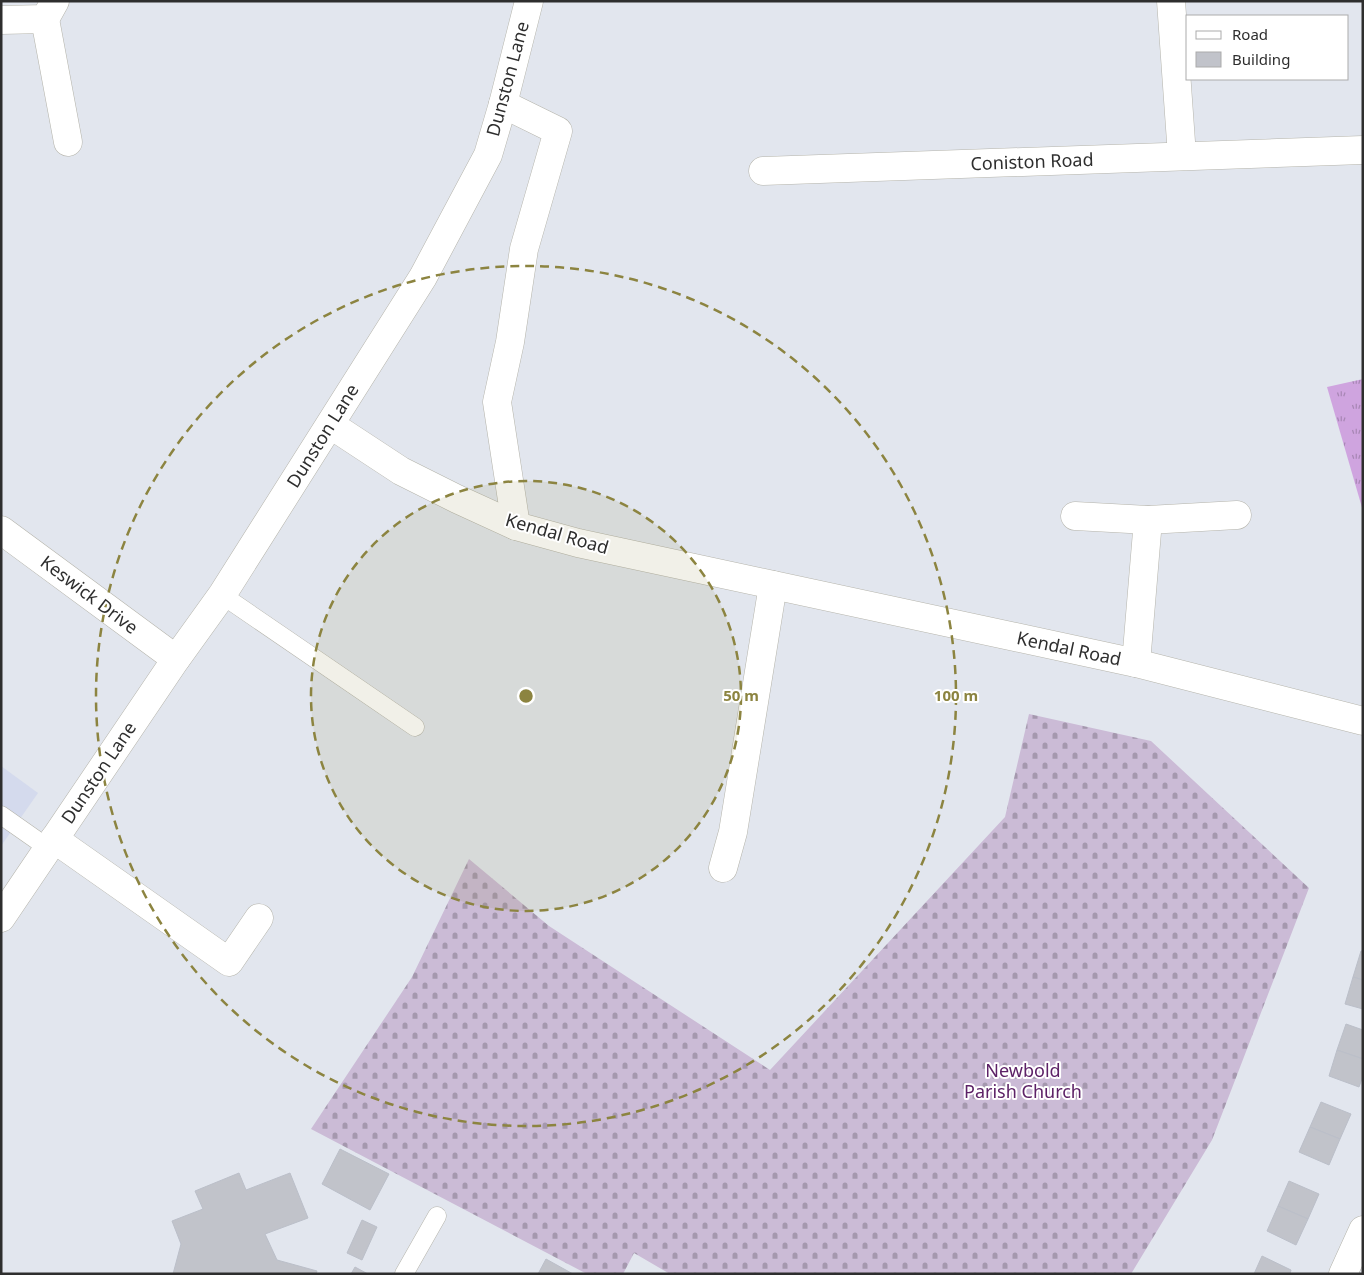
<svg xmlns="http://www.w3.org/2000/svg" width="1364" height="1275" viewBox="0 0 1364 1275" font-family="'Noto Sans',sans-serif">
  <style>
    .education { fill: #d4daed }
    .cemetery { fill: url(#cemetery-stones) }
    .park { fill: url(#park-tufts) }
    .building { fill: #c1c3ca; stroke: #bbbfc9 }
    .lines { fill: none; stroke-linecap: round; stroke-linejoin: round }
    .lane-casing { stroke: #b5b4ab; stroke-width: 19 }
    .street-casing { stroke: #b5b4ab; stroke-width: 29 }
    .secondary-casing { stroke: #b5b4ab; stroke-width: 29 }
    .lane { stroke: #fff; stroke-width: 18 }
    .street { stroke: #fff; stroke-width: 28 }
    .secondary { stroke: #fff; stroke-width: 28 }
    .ring { fill: none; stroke: #8c8440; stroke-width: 2.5; stroke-dasharray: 9 6 }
    .labels { text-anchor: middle; stroke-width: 4; stroke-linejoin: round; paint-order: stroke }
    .street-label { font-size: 18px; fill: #2e2e2e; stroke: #fff }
    .park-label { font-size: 18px; fill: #5d2267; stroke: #fff }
    .centre { fill: #8c8440; stroke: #fff; stroke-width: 2.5 }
    .ring-label { font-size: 15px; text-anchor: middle; font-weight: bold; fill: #8c8440; stroke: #fff; stroke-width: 4; stroke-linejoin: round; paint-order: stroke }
  </style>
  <defs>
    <pattern id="cemetery-stones" width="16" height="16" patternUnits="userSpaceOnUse" patternTransform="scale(1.25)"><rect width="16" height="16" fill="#cbbbd6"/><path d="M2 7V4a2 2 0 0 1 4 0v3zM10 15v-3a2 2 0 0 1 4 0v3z" fill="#a598ae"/></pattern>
    <pattern id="park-tufts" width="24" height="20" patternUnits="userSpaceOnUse" patternTransform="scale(1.25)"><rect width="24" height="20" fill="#cfa4df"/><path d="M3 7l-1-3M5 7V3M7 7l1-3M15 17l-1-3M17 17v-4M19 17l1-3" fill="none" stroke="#a886b5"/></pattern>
  </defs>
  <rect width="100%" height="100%" fill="#e2e6ee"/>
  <!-- education -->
  <path class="education" d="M 1,766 L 38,793 L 1,846 Z"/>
  <!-- cemetery -->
  <path class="cemetery" d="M 1029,714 L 1151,741 L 1309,888 L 1212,1140 L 1131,1274 L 670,1274 L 634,1253 L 623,1274 L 587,1274 L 311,1129 L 412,977 L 469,859 L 549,926 L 770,1070 L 1005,817 Z"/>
  <!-- park -->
  <path class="park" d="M 1363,379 L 1363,511 L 1327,387 Z"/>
  <!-- building -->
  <g class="building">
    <path d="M 1361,951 L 1363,951 L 1363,980 L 1353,977 Z"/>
    <path d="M 1353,977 L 1363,980 L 1363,1009 L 1345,1004 Z"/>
    <path d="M 1346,1024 L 1363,1030 L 1363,1059 L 1337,1050 Z"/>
    <path d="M 1337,1050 L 1363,1059 L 1363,1076 L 1359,1087 L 1329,1076 Z"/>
    <path d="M 1321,1102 L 1351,1114 L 1340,1139 L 1310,1127 Z"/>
    <path d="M 1310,1127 L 1340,1139 L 1329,1165 L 1299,1152 Z"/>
    <path d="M 340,1149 L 389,1174 L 370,1210 L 322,1184 Z"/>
    <path d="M 239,1173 L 246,1190 L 290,1173 L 308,1218 L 265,1234 L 277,1260 L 317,1271 L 316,1274 L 173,1274 L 181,1244 L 172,1221 L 203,1209 L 195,1191 Z"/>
    <path d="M 1289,1181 L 1319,1194 L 1308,1219 L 1278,1206 Z"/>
    <path d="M 1278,1206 L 1308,1219 L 1296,1245 L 1267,1231 Z"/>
    <path d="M 362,1220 L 377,1227 L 362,1260 L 347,1253 Z"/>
    <path d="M 1262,1256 L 1291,1270 L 1290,1274 L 1254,1274 Z"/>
    <path d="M 546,1259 L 573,1274 L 538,1274 Z"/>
    <path d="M 355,1267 L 368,1274 L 351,1274 Z"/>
  </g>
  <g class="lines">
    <defs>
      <g id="lane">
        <path d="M 222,595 L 415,727"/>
        <path d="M 1,815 L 48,848"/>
        <path d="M 404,1274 L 437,1216"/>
      </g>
      <g id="street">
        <path d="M 1171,1 L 1182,156"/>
        <path d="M 45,19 L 68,142"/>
        <path d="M 1,20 L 45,19 L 55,1"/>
        <path d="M 503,104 L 558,131 L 524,249 L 510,342 L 497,402 L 516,526"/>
        <path d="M 763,171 L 1363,150"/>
        <path d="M 331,425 L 401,471 L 457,499 L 516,526 L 578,543 L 1136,663 L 1363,721"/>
        <path d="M 1075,516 L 1148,520 L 1237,515"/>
        <path d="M 1,530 L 176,659"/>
        <path d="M 1136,663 L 1148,520"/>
        <path d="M 54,839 L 229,962 L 259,918"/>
        <path d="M 723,868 L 733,832 L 773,585"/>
        <path d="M 1343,1274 L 1363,1230"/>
      </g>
      <path id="secondary" d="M 1,918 L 176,659 L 222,595 L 423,277 L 488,155 L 503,104 L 529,1"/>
    </defs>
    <!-- lane casing -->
    <use href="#lane" class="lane-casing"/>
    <!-- street casing -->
    <use href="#street" class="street-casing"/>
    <!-- secondary casing -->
    <use href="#secondary" class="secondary-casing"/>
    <!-- lane -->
    <use href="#lane" class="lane"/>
    <!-- street -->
    <use href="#street" class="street"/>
    <!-- secondary -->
    <use href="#secondary" class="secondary"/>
  </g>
  <!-- distance rings -->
  <circle cx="526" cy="696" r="215" fill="#8c8440" fill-opacity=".12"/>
  <g class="ring">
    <circle cx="526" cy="696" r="215"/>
    <circle cx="526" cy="696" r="430"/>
  </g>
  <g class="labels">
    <!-- street labels -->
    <g class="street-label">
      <text transform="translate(508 79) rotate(-75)" y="6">Dunston Lane</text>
      <text transform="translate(1032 162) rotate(-2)" y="6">Coniston Road</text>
      <text transform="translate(323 436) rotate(-58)" y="6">Dunston Lane</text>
      <text transform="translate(557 534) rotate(16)" y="6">Kendal Road</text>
      <text transform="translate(89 595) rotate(37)" y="6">Keswick Drive</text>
      <text transform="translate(1069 649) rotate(12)" y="6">Kendal Road</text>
      <text transform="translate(99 773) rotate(-56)" y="6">Dunston Lane</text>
    </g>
    <!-- park labels -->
    <g class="park-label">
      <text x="1023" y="1077">Newbold<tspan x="1023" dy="21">Parish Church</tspan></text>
    </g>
  </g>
  <circle cx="526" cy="696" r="8" class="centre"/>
  <g class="ring-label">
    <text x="741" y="701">50 m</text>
    <text x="956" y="701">100 m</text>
  </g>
  <!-- border -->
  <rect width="1364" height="1275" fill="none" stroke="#2e2e2e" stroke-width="5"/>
  <!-- legend -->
  <rect x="1186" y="15" width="162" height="65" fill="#ffffff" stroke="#ababab"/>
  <rect x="1196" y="31" width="25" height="8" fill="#ffffff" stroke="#ababab"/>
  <text x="1232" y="40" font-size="15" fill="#2e2e2e">Road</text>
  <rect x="1196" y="52" width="25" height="15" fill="#c1c3ca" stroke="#ababab"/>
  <text x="1232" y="65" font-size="15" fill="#2e2e2e">Building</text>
</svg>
